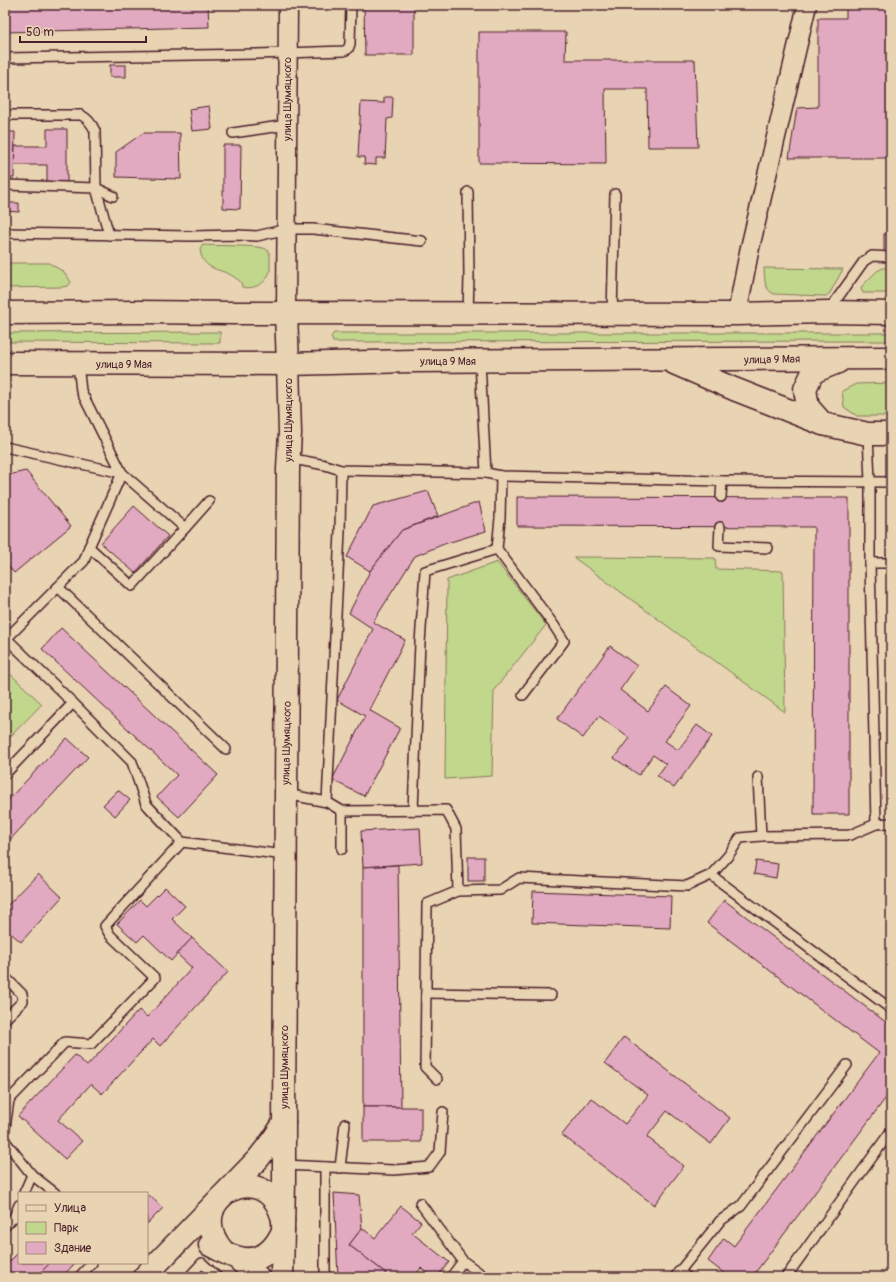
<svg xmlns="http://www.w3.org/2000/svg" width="896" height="1282" viewBox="0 0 896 1282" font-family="Pangolin,sans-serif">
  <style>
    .green { fill: #c1d78c; stroke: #867b5c }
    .building { fill: #e2aac0; stroke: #4a1f2b }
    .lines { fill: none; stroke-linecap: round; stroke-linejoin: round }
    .service-casing { stroke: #4a1f2b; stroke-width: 12 }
    .minor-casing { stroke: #4a1f2b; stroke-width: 21 }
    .tertiary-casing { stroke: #4a1f2b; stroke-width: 25 }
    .primary-casing { stroke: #4a1f2b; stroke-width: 25 }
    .service { stroke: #e8d3b2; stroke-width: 9 }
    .minor { stroke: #e8d3b2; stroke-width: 18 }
    .tertiary { stroke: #e8d3b2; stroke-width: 22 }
    .primary { stroke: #e8d3b2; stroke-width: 22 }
    .labels { text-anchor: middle; stroke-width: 3.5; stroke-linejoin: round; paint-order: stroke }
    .street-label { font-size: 11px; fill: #4a1f2b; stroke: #e8d3b2 }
  </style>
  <rect width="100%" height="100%" fill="#e8d3b2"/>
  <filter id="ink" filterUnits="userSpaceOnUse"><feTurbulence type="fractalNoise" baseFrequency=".025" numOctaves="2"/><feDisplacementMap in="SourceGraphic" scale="8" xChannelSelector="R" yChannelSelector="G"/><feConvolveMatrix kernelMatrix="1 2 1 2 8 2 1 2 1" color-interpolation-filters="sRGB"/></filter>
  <g filter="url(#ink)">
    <!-- green -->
    <g class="green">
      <path d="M 203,245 C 215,246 258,245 266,249 C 270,251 270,256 270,260 C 270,263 270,267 270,270 C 268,283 254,290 242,287 L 241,282 C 237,279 232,275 227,273 C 213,268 202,267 200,249 Z"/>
      <path d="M 5,263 L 49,263 L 64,272 L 71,282 L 68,286 L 61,287 L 5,288 Z"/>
      <path d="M 764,268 L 843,269 L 830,293 L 826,296 L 823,296 L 774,294 C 763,289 765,278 764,268 Z"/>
      <path d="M 883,268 L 891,268 L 891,293 L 863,293 L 861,289 L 862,286 L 877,271 Z"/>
      <path d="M 220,332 L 220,343 L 5,342 L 5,333 Z"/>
      <path d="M 334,333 L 891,333 L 891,341 L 333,342 L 331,337 Z"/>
      <path d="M 891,383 L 891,416 L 857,416 L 844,407 L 842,391 L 856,384 Z"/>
      <path d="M 573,557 L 715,558 L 716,569 L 783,571 L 785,712 Z"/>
      <path d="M 497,562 L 546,625 L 494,690 L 492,776 L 445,779 L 447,580 Z"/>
      <path d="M 5,669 L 42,704 L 5,742 Z"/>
    </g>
    <!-- building -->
    <g class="building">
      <path d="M 5,5 L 208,5 L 209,27 L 5,32 Z"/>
      <path d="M 364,5 L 414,5 L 414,55 L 365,55 Z"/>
      <path d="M 846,5 L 891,5 L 891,144 L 888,144 L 888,158 L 789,158 L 797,108 L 818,107 L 818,18 L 846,18 Z"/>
      <path d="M 479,32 L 566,32 L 565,60 L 695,60 L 698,147 L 648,147 L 647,89 L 605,89 L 606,164 L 479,163 Z"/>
      <rect x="110" y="65" width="16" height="12"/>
      <path d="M 384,97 L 393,97 L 392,118 L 387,119 L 385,158 L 376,158 L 376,165 L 364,164 L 365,157 L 358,157 L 361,102 L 384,103 Z"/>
      <path d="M 209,106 L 212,129 L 192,131 L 189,109 Z"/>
      <path d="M 47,129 L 67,129 L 67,185 L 47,185 L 47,165 L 14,165 L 15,146 L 47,146 Z"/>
      <path d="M 5,132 L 15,132 L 14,178 L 5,178 Z"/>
      <path d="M 143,133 L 180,133 L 181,179 L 116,177 L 116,152 Z"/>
      <path d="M 223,145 L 241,145 L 240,209 L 223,208 Z"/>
      <path d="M 5,203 L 19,203 L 19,212 L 5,211 Z"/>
      <rect x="884" y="234" width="7" height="19"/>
      <path d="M 26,471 L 71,526 L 14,573 L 5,562 L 5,477 L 8,475 Z"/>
      <path d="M 428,491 L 438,516 L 402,530 L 370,571 L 347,557 L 373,506 Z"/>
      <path d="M 517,497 L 849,498 L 849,814 L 813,814 L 814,527 L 517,526 Z"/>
      <path d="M 479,502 L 486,531 L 444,544 L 415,556 L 373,622 L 405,640 L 369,710 L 400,728 L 364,796 L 332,780 L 365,716 L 337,700 L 373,629 L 349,613 L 370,571 L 402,530 Z"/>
      <path d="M 134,506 L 168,536 L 135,573 L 101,543 Z"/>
      <path d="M 61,628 L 218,775 L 179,817 L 157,797 L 177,775 L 42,649 Z"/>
      <path d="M 610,646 L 637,666 L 620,690 L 648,711 L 666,687 L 691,706 L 665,741 L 678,750 L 697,725 L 712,736 L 674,788 L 657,776 L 666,764 L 653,755 L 639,775 L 614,758 L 629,738 L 599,716 L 583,738 L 557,719 Z"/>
      <path d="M 67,738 L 88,757 L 5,845 L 5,803 Z"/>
      <path d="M 118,790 L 130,800 L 115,816 L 103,805 Z"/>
      <path d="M 420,828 L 422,863 L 363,867 L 361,831 Z"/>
      <rect x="468" y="857" width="16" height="24"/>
      <path d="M 756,861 L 778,864 L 776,878 L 754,874 Z"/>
      <path d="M 398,865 L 401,1107 L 363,1107 L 363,867 Z"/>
      <path d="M 38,874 L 62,897 L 21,942 L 5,928 L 5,908 Z"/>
      <path d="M 165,887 L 185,906 L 172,919 L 192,938 L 171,961 L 144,935 L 137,942 L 117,924 L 140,900 L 146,906 Z"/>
      <path d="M 533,891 L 671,896 L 670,928 L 532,923 Z"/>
      <path d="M 724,900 L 891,1026 L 891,1091 L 752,1277 L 729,1277 L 708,1261 L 724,1238 L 734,1246 L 879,1053 L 707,923 Z"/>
      <path d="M 192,938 L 228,972 L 160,1046 L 153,1039 L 102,1094 L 91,1084 L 58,1120 L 82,1141 L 65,1159 L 18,1116 L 75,1055 L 87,1066 L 139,1010 L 147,1017 L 192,968 L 177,954 Z"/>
      <path d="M 624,1037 L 730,1118 L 711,1144 L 667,1111 L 647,1137 L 684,1166 L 654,1205 L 562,1135 L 591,1098 L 625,1124 L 648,1095 L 605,1063 Z"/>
      <rect x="363" y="1107" width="58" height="35"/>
      <path d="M 334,1193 L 359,1195 L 362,1228 L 349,1245 L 386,1273 L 383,1277 L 338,1277 Z"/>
      <path d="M 149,1195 L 163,1208 L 147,1224 L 147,1198 Z"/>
      <path d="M 401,1206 L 421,1222 L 412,1233 L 449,1262 L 437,1277 L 432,1277 L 421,1268 L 414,1277 L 383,1277 L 386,1273 L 349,1245 L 362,1228 L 375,1238 Z"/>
      <path d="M 19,1252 L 19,1263 L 50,1263 L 36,1277 L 5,1277 L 5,1266 Z"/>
      <path d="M 50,1263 L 75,1263 L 62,1277 L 36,1277 Z"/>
    </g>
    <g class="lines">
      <defs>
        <g id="service">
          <path d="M 5,58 L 257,54 L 344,51 L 348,49 L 350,44 L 351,5"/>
          <path d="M 5,115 L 81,115 C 87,118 92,124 95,131 L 96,188 L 113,196"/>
          <path d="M 233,133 L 287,125"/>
          <path d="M 5,185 L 96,188 L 109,235"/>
          <path d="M 5,233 L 192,236 L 237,235 L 257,236 L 287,229 L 313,229 L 422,241"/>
          <path d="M 829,310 L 864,261 L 872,256 L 891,257"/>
          <path d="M 612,313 L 615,194"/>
          <path d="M 468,314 L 469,277 L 468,192"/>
          <path d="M 480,362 L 486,473"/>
          <path d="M 868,434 L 870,482 L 870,563 L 876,824 L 891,823"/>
          <path d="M 5,447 L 122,473 L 185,528 L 132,586 L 89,547"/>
          <path d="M 288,458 L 325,465 L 341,470 L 486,473 L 501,476 L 722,481 L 891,482"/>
          <path d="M 721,497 L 722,481"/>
          <path d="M 720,527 L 719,546 L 768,548"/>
          <path d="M 185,528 L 209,501"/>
          <path d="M 497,549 L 553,624 L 564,641 L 523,695"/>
          <path d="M 870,563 L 891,563"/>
          <path d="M 58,587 L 226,749"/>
          <path d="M 5,637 L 73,703"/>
          <path d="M 6,639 L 84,561 L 89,547 L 122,473 L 81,391 L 78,364"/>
          <path d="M 5,774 L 73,703 L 132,762 L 146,804 L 182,842 L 285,855"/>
          <path d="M 758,777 L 761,836"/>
          <path d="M 286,794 L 327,802 L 342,811 L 446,810 L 456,829 L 458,891"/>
          <path d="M 327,802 L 340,532 L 341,470"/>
          <path d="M 413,810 L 420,643 L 425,571 L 497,549 L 500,518 L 501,476"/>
          <path d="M 342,811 L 342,849"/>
          <path d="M 711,875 L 891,1009"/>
          <path d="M 5,977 L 22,994 L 23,1001 L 5,1019"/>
          <path d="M 426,993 L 551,995"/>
          <path d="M 437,1079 L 425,1067 L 427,904 L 458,891 L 500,890 L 519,878 L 687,886 L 711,875 L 728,856 L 740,838 L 761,836 L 850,835 L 876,824"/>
          <path d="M 5,1128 L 9,1100 L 65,1042 L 91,1044 L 155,978 L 110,935 L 105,926 L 182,842"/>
          <path d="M 5,1141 L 32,1175 L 55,1193"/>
          <path d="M 284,1165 L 394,1170 L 429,1167 L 440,1152 L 443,1112"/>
          <path d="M 325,1167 L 325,1277"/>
          <path d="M 340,1168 L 345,1124"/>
          <path d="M 24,1193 L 32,1175"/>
          <path d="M 420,1203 L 463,1261"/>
          <path d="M 5,1226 L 14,1217 L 19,1205"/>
          <path d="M 679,1271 L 687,1277"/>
          <path d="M 79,1277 L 92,1263"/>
          <path d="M 189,1277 L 202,1263 L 217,1277"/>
          <path d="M 451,1277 L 463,1261 L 485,1277"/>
          <path d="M 675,1277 L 720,1221 L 741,1206 L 847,1065"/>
          <path d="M 786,1277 L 891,1131"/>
        </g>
        <g id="minor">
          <path d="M 286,313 L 288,5"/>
          <path d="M 737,314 L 749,252 L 807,5"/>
        </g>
        <g id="tertiary">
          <path d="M 210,1245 C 219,1249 227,1255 236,1257 C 259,1265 274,1251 283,1231"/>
          <path d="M 223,1251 C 179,1198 267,1153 283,1220"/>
          <path d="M 237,1258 L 258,1277"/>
          <path d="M 144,1277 L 258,1159 L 272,1141 L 284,1123"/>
          <path d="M 282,1277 L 284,1181 L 284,1123 L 288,469 L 290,433 L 288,364"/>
        </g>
        <g id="primary">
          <path d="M 5,313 L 139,312 L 232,313 L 737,314 L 828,312 L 891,313"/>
          <path d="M 286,313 L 288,364"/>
          <path d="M 5,363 L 288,364 L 412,361 L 891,358"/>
          <path d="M 674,363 L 734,389 L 823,424 L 868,434 L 891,434"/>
          <path d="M 823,424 L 808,407 L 805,389 L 813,372 L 838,362"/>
        </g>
      </defs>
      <!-- service casing -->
      <use href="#service" class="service-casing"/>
      <!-- minor casing -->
      <use href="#minor" class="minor-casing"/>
      <!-- tertiary casing -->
      <use href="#tertiary" class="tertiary-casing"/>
      <!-- primary casing -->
      <use href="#primary" class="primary-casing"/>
      <!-- service -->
      <use href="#service" class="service"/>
      <!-- minor -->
      <use href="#minor" class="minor"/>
      <!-- tertiary -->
      <use href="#tertiary" class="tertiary"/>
      <!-- primary -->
      <use href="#primary" class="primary"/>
    </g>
  </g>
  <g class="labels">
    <!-- street labels -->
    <g class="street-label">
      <text transform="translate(287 99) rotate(-90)" y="4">улица Шумяцкого</text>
      <text transform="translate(772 359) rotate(-1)" y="4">улица 9 Мая</text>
      <text x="448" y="365">улица 9 Мая</text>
      <text x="124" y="368">улица 9 Мая</text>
      <text transform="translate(288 420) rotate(-90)" y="4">улица Шумяцкого</text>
      <text transform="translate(286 743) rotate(-89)" y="4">улица Шумяцкого</text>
      <text transform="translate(284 1067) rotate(-90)" y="4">улица Шумяцкого</text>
    </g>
  </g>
  <!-- margin -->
  <rect width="896" height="1282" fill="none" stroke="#e8d3b2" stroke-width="20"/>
  <rect x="10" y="10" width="876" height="1262" fill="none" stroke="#4a1f2b" stroke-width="1.5" filter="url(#ink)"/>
  <!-- legend -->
  <rect x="18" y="1192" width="130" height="72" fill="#e8d3b2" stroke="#a98b7c"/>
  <rect x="26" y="1205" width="20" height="6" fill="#e8d3b2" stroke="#a98b7c"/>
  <text x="54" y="1212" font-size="12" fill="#4a1f2b">Улица</text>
  <rect x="26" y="1222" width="20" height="12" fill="#c1d78c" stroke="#a98b7c"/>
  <text x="54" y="1232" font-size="12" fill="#4a1f2b">Парк</text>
  <rect x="26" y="1242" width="20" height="12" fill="#e2aac0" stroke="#a98b7c"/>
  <text x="54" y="1252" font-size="12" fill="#4a1f2b">Здание</text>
  <!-- scale -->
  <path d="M20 36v6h126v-6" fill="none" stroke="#4a1f2b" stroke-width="2"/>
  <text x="26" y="36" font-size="12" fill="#4a1f2b" stroke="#e8d3b2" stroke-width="3" paint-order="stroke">50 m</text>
</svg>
